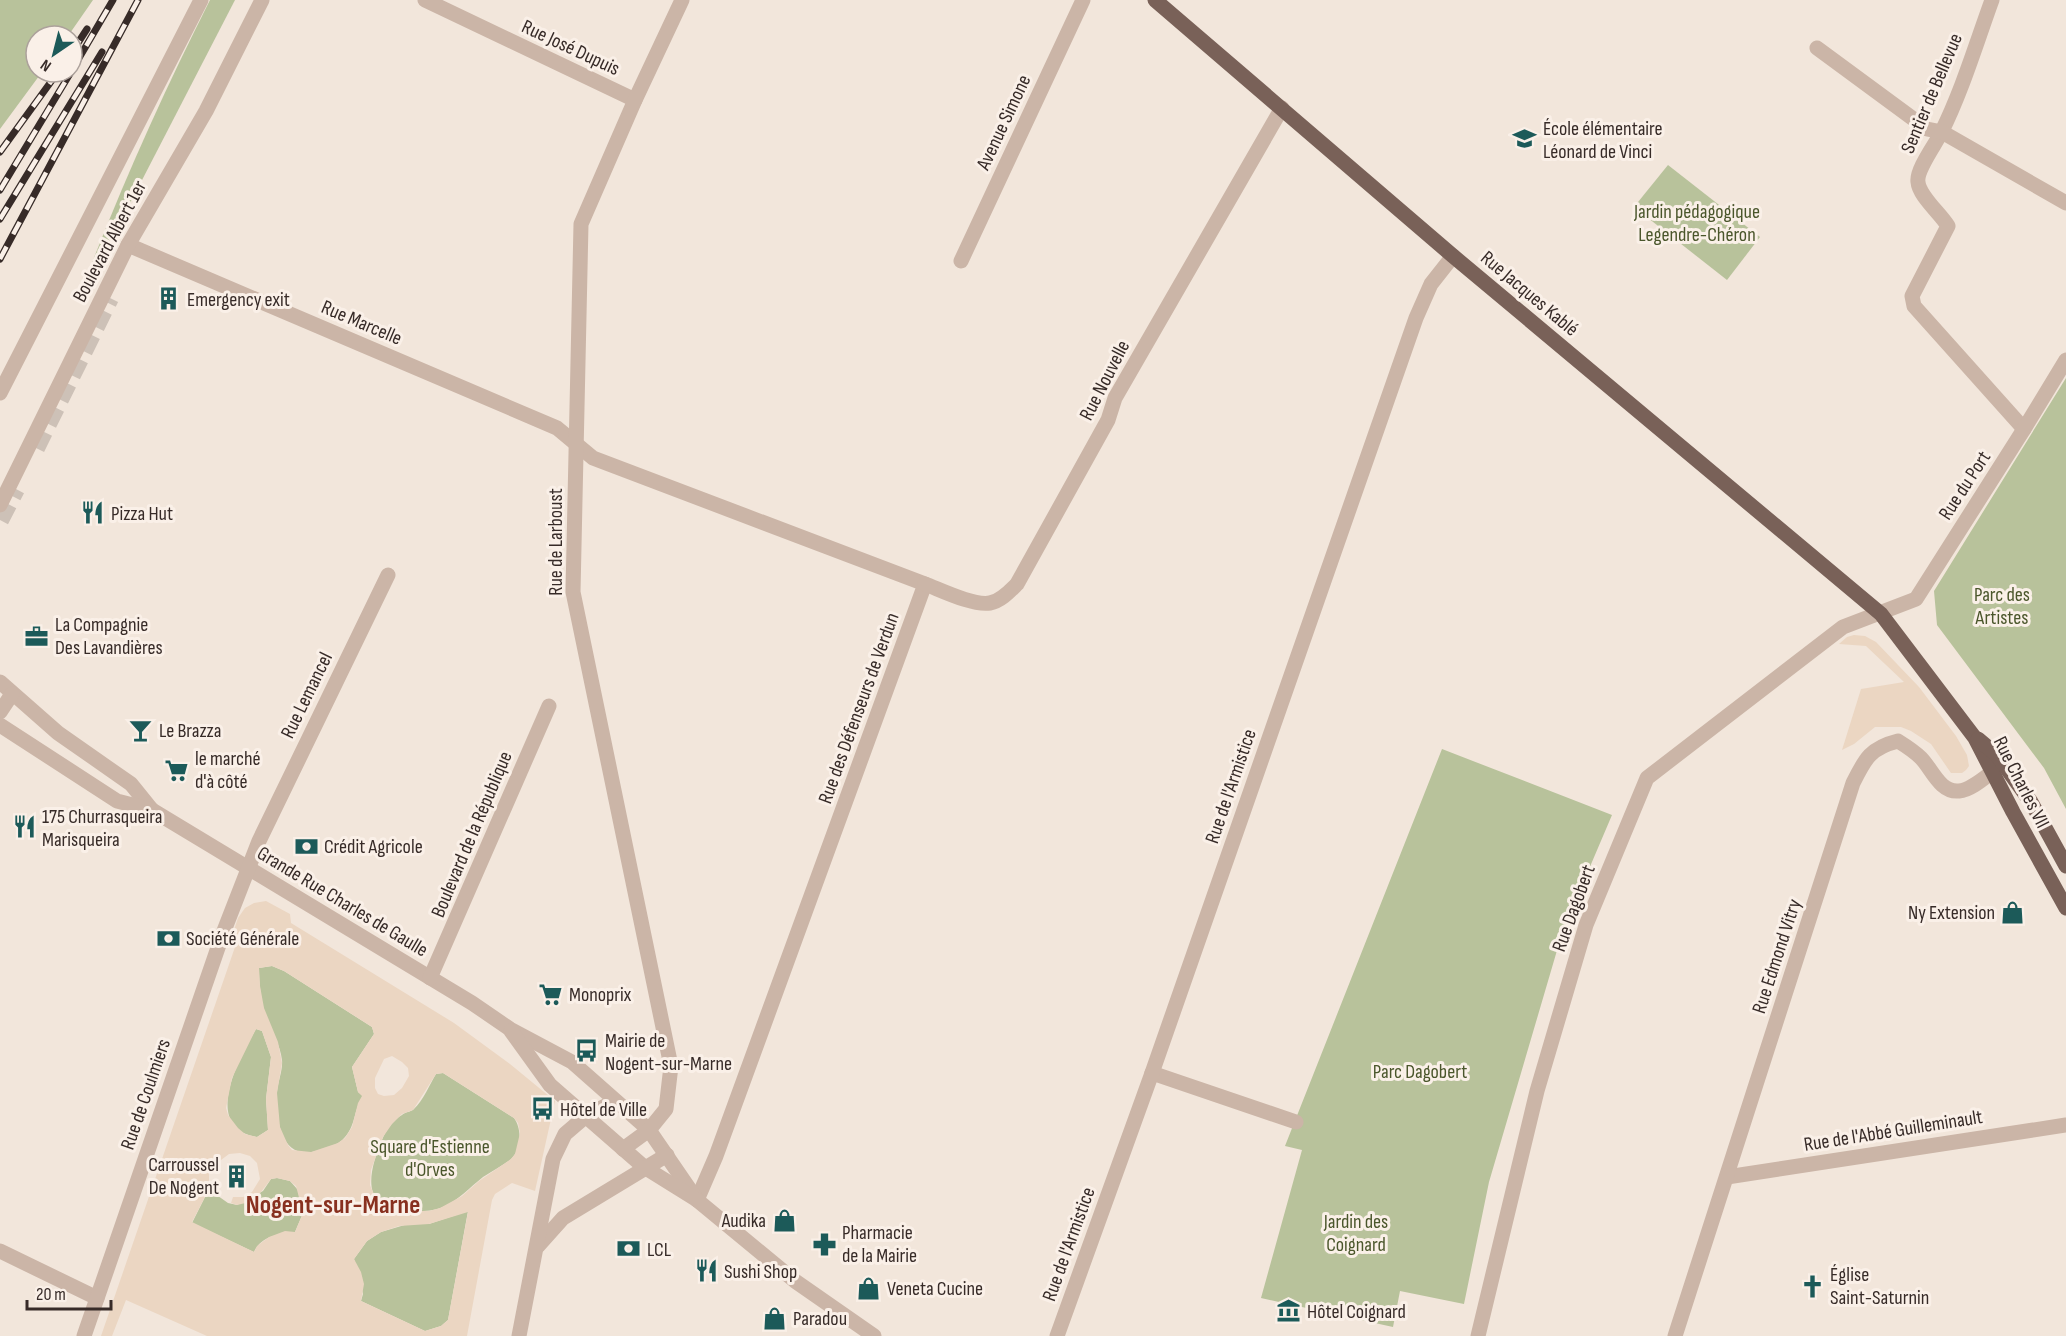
<svg xmlns="http://www.w3.org/2000/svg" width="2066" height="1336" viewBox="0 0 2066 1336" font-family="'Sofia Sans Condensed',sans-serif">
  <style>
    .green { fill: #b8c29b }
    .plaza { fill: #ebd6c2; fill-rule: evenodd }
    .lines { fill: none; stroke-linecap: round; stroke-linejoin: round }
    .highway-tunnel { stroke: #cdc1b7; stroke-width: 18; stroke-dasharray: 18 9; stroke-linecap: butt }
    .minor { stroke: #cbb5a7; stroke-width: 15 }
    .major { stroke: #796158; stroke-width: 15 }
    .rail-casing { stroke: #372b28; stroke-width: 7 }
    .rail { stroke: #faf0e8; stroke-width: 4.5; stroke-dasharray: 14; stroke-linecap: butt }
    .labels { text-anchor: middle; stroke-width: 6; stroke-linejoin: round; paint-order: stroke }
    .street-label { font-size: 20px; fill: #372b28; stroke: #faf0e8 }
    .poi-label { font-size: 20px; fill: #372b28; stroke: #faf0e8; text-anchor: start }
    .park-label { font-size: 20px; fill: #4a562b; stroke: #faf0e8 }
    .district-label { font-size: 26px; font-weight: bold; fill: #88301f; stroke: #faf0e8 }
  </style>
  <rect width="100%" height="100%" fill="#f2e6db"/>
  <!-- green -->
  <g class="green">
    <path d="M 0,0 L 93,0 L 68,36 L 36,36 L 36,72 L 42,72 L 0,129 Z"/>
    <path d="M 210,0 L 235,0 L 93,275 L 88,273 C 124,180 165,89 210,0 Z"/>
    <path d="M 1668,165 L 1760,237 L 1727,280 L 1634,207 Z"/>
    <path d="M 2066,378 L 2066,809 L 2044,768 L 1937,625 L 1934,591 Z"/>
    <path d="M 1442,749 L 1612,815 L 1563,930 L 1489,1182 L 1464,1304 L 1400,1291 L 1393,1327 L 1261,1298 L 1302,1150 L 1285,1146 Z"/>
    <path d="M 272,966 L 284,971 L 372,1027 L 374,1034 L 352,1067 L 358,1092 L 363,1096 C 354,1108 356,1125 345,1137 C 338,1146 323,1150 312,1152 C 280,1158 275,1115 277,1092 C 278,1081 283,1070 282,1060 C 280,1044 272,1032 266,1017 C 261,1001 259,985 259,968 Z"/>
    <path d="M 256,1029 L 262,1031 L 271,1057 L 266,1099 L 268,1130 L 257,1137 C 201,1128 239,1058 256,1029 Z"/>
    <path d="M 443,1073 L 514,1118 C 522,1129 522,1150 510,1160 C 502,1166 492,1171 483,1177 C 469,1188 459,1200 443,1207 C 431,1212 419,1211 407,1211 C 359,1210 369,1171 382,1140 C 386,1130 393,1120 402,1115 C 405,1112 411,1112 414,1109 C 423,1101 430,1084 436,1074 Z"/>
    <path d="M 277,1178 L 290,1181 L 298,1190 L 303,1213 L 295,1232 C 278,1235 262,1235 254,1252 L 192,1223 L 205,1197 L 211,1191 L 228,1203 L 237,1205 L 263,1191 L 271,1179 Z"/>
    <path d="M 468,1211 L 448,1320 L 441,1326 L 425,1331 L 361,1301 L 363,1294 L 354,1259 L 367,1241 L 381,1232 L 408,1224 L 429,1224 Z"/>
  </g>
  <!-- plaza -->
  <g class="plaza">
    <path d="M 1854,635 L 1865,636 L 1876,642 L 1919,687 L 1956,736 L 1967,755 L 1969,766 L 1966,770 L 1962,773 L 1951,773 L 1931,744 L 1911,731 L 1901,727 L 1875,727 L 1854,744 L 1842,750 L 1861,689 L 1904,682 L 1866,646 L 1839,644 L 1847,637 Z"/>
    <path d="M 266,901 L 290,914 L 291,923 L 454,1023 L 510,1064 L 555,1101 L 535,1191 L 512,1183 L 495,1194 L 492,1200 L 467,1336 L 207,1336 L 126,1300 L 112,1336 L 101,1336 L 235,947 L 232,936 L 238,918 L 245,908 L 254,903 ZM 272,966 L 284,971 L 372,1027 L 374,1034 L 352,1067 L 358,1092 L 362,1096 L 358,1103 L 352,1127 L 345,1138 L 338,1143 L 311,1152 L 292,1150 L 288,1145 L 280,1127 L 277,1093 L 282,1063 L 278,1042 L 264,1008 L 260,986 L 259,968 ZM 256,1029 L 262,1031 L 271,1057 L 266,1099 L 268,1130 L 257,1137 L 245,1134 L 238,1128 L 228,1115 L 226,1108 L 232,1078 ZM 392,1056 L 402,1062 L 408,1068 L 409,1076 L 402,1088 L 394,1095 L 384,1096 L 378,1094 L 375,1088 L 375,1078 L 384,1059 ZM 443,1073 L 514,1118 L 518,1123 L 520,1133 L 515,1154 L 511,1159 L 479,1181 L 462,1196 L 440,1208 L 429,1211 L 401,1211 L 384,1206 L 377,1201 L 370,1185 L 371,1170 L 383,1137 L 392,1124 L 402,1114 L 413,1110 L 436,1074 ZM 240,1153 L 250,1156 L 257,1163 L 260,1179 L 252,1192 L 243,1197 L 233,1197 L 231,1203 L 237,1205 L 254,1201 L 271,1179 L 277,1178 L 290,1181 L 296,1186 L 303,1213 L 295,1232 L 285,1231 L 269,1237 L 257,1246 L 254,1252 L 192,1222 L 205,1197 L 211,1191 L 209,1189 L 209,1168 L 216,1168 L 221,1160 L 229,1154 ZM 468,1212 L 448,1320 L 441,1326 L 425,1331 L 361,1301 L 364,1284 L 361,1272 L 354,1259 L 367,1241 L 381,1232 L 399,1226 L 429,1224 Z"/>
  </g>
  <g class="lines">
    <!-- highway-tunnel -->
    <g class="highway-tunnel">
      <path d="M 36,448 L 110,298"/>
      <path d="M 0,520 L 16,489"/>
    </g>
    <!-- minor -->
    <g class="minor">
      <path d="M 425,0 L 635,100"/>
      <path d="M 1992,0 C 1976,44 1962,91 1941,133 C 1935,145 1916,170 1918,182 C 1919,196 1940,213 1948,226 L 1912,296 L 1914,306 L 2024,429"/>
      <path d="M 1817,48 L 1927,129 L 1942,132 L 2066,203"/>
      <path d="M 128,245 L 557,428 L 593,458 L 925,584 L 716,1156 L 697,1200"/>
      <path d="M 961,261 L 1083,0"/>
      <path d="M 0,393 L 201,0"/>
      <path d="M 0,505 L 128,245 L 206,111 L 262,0"/>
      <path d="M 925,584 C 941,590 973,606 990,603 C 1001,601 1010,591 1017,584 L 1108,420 L 1115,398 L 1282,108"/>
      <path d="M 0,682 L 58,733 L 131,784 L 152,810"/>
      <path d="M 0,712 L 12,694"/>
      <path d="M 0,725 L 117,801 L 152,810 L 472,1003 L 510,1029 L 572,1062 L 649,1130 L 697,1200"/>
      <path d="M 430,978 L 549,706"/>
      <path d="M 511,1031 L 550,1085 L 644,1167 L 697,1200 L 795,1281 L 874,1336"/>
      <path d="M 1152,1073 L 1296,1122"/>
      <path d="M 623,1149 L 649,1130 L 666,1109 L 671,1066 L 573,592 L 581,224 L 635,100 L 682,0"/>
      <path d="M 1727,1177 L 2066,1125"/>
      <path d="M 538,1246 L 563,1218 L 667,1155"/>
      <path d="M 0,1251 L 97,1298"/>
      <path d="M 84,1336 L 222,936 L 259,841 L 388,575"/>
      <path d="M 519,1336 L 553,1159 L 565,1134 L 586,1116 L 615,1101"/>
      <path d="M 1057,1336 L 1152,1073 L 1416,318 L 1431,284 L 1453,256"/>
      <path d="M 1478,1336 L 1537,1091 L 1586,925 L 1647,778 L 1843,627 L 1916,599 L 2024,429 L 2066,360"/>
      <path d="M 1675,1336 L 1853,783 C 1865,759 1870,748 1898,741 C 1906,746 1914,751 1921,758 C 1932,769 1940,793 1959,791 C 1970,790 1983,779 1992,772 L 1996,759"/>
    </g>
    <!-- major -->
    <g class="major">
      <path d="M 1155,0 L 1453,256 L 1881,614 L 1975,738 L 2013,812 L 2066,908"/>
      <path d="M 1978,739 L 1997,755 L 2031,802 L 2066,866"/>
    </g>
    <defs>
      <g id="rail">
        <path d="M 72,52 L 87,29"/>
        <path d="M 72,70 L 113,0"/>
        <path d="M 0,152 L 58,72"/>
        <path d="M 0,190 L 71,72"/>
        <path d="M 0,219 L 102,52"/>
        <path d="M 0,259 L 138,0"/>
      </g>
    </defs>
    <!-- rail casing -->
    <use href="#rail" class="rail-casing"/>
    <!-- rail -->
    <use href="#rail" class="rail"/>
  </g>
  <!-- icons -->
  <defs>
    <symbol id="school-bare" viewBox="-9 -9 18 18"><path d="M0-5L7-2L0 1L-7-2ZM-4 1L0 2.5L4 1V4Q0 6-4 4Z" fill="#1c5a59" stroke="#faf0e8" stroke-width="2.5" paint-order="stroke"/></symbol>
    <symbol id="building-bare" viewBox="-9 -9 18 18"><path d="M-4-6H4V6H1V3H-1V6H-4ZM-2.5-4.3h1.7v1.8h-1.7ZM.8-4.3h1.7v1.8H.8ZM-2.5-1h1.7V.8h-1.7ZM.8-1h1.7V.8H.8Z" fill="#1c5a59" stroke="#faf0e8" stroke-width="2.5" paint-order="stroke"/></symbol>
    <symbol id="restaurant-bare" viewBox="-9 -9 18 18"><path d="M-5-6h1v4h1v-4h1v4h1v-4h1v5L-1.5 .5V6h-2V.5L-5-1ZM5-6V6H3V1.5H1.5Q1.5-4 5-6Z" fill="#1c5a59" stroke="#faf0e8" stroke-width="2.5" paint-order="stroke"/></symbol>
    <symbol id="office-bare" viewBox="-9 -9 18 18"><path d="M-6-3h4V-5.5h4V-3h4V5H-6ZM-1-4.5V-3h2v-1.5ZM-6 0V1H6V0Z" fill="#1c5a59" stroke="#faf0e8" stroke-width="2.5" paint-order="stroke"/></symbol>
    <symbol id="bar-bare" viewBox="-9 -9 18 18"><path d="M-6-5H6L.8 .8V4.5H3.5V6h-7V4.5H-.8V.8Z" fill="#1c5a59" stroke="#faf0e8" stroke-width="2.5" paint-order="stroke"/></symbol>
    <symbol id="supermarket-bare" viewBox="-9 -9 18 18"><path d="M-6-5.5h2.5l.6 2H6L4.5 2H-2.5L-4.4-4H-6ZM-1.5 3.2a1.3 1.3 0 1 0 .1 0ZM3 3.2a1.3 1.3 0 1 0 .1 0Z" fill="#1c5a59" stroke="#faf0e8" stroke-width="2.5" paint-order="stroke"/></symbol>
    <symbol id="bank-bare" viewBox="-9 -9 18 18"><path d="M-6-4H6V4H-6ZM0-2.3a2.3 2.3 0 1 0 0 4.6a2.3 2.3 0 1 0 0-4.6Z" fill="#1c5a59" stroke="#faf0e8" stroke-width="2.5" paint-order="stroke"/></symbol>
    <symbol id="shop-bare" viewBox="-9 -9 18 18"><path d="M-5-2.5h2.3a2.7 3.5 0 0 1 5.4 0H5L5.5 6h-11ZM-1.5-2.5h3a1.5 2.3 0 0 0-3 0Z" fill="#1c5a59" stroke="#faf0e8" stroke-width="2.5" paint-order="stroke"/></symbol>
    <symbol id="bus-bare" viewBox="-9 -9 18 18"><path d="M-5-6H5V4H4V6H2V4H-2V6H-4V4H-5ZM-3.5-4V0h7V-4ZM-3.5 1.2v1.5H-2V1.2ZM2 1.2v1.5H3.5V1.2Z" fill="#1c5a59" stroke="#faf0e8" stroke-width="2.5" paint-order="stroke"/></symbol>
    <symbol id="pharmacy-bare" viewBox="-9 -9 18 18"><path d="M-2-6h4v4h4v4h-4v4h-4v-4h-4v-4h4Z" fill="#1c5a59" stroke="#faf0e8" stroke-width="2.5" paint-order="stroke"/></symbol>
    <symbol id="church-bare" viewBox="-9 -9 18 18"><path d="M-1.2-6h2.4v3.5h3.3v2.4h-3.3V6h-2.4V-.1h-3.3v-2.4h3.3Z" fill="#1c5a59" stroke="#faf0e8" stroke-width="2.5" paint-order="stroke"/></symbol>
    <symbol id="museum-bare" viewBox="-9 -9 18 18"><path d="M0-6L6-3V-2H-6V-3ZM-5-1h2V3h-2ZM-1-1h2V3h-2ZM3-1h2V3H3ZM-6 4H6V6H-6Z" fill="#1c5a59" stroke="#faf0e8" stroke-width="2.5" paint-order="stroke"/></symbol>
  </defs>
  <g fill-rule="evenodd">
    <use href="#school-bare" x="1508" y="122" width="33" height="33"/>
    <use href="#building-bare" x="152" y="282" width="33" height="33"/>
    <use href="#restaurant-bare" x="76" y="496" width="33" height="33"/>
    <use href="#office-bare" x="20" y="620" width="33" height="33"/>
    <use href="#bar-bare" x="124" y="714" width="33" height="33"/>
    <use href="#supermarket-bare" x="160" y="754" width="33" height="33"/>
    <use href="#restaurant-bare" x="8" y="810" width="33" height="33"/>
    <use href="#bank-bare" x="290" y="830" width="33" height="33"/>
    <use href="#shop-bare" x="1996" y="896" width="33" height="33"/>
    <use href="#bank-bare" x="152" y="922" width="33" height="33"/>
    <use href="#supermarket-bare" x="534" y="978" width="33" height="33"/>
    <use href="#bus-bare" x="570" y="1034" width="33" height="33"/>
    <use href="#bus-bare" x="526" y="1092" width="33" height="33"/>
    <use href="#building-bare" x="220" y="1160" width="33" height="33"/>
    <use href="#shop-bare" x="768" y="1204" width="33" height="33"/>
    <use href="#pharmacy-bare" x="808" y="1228" width="33" height="33"/>
    <use href="#bank-bare" x="612" y="1232" width="33" height="33"/>
    <use href="#restaurant-bare" x="690" y="1254" width="33" height="33"/>
    <use href="#church-bare" x="1796" y="1270" width="33" height="33"/>
    <use href="#shop-bare" x="852" y="1272" width="33" height="33"/>
    <use href="#museum-bare" x="1272" y="1294" width="33" height="33"/>
    <use href="#shop-bare" x="758" y="1302" width="33" height="33"/>
  </g>
  <g class="labels">
    <!-- street labels -->
    <g class="street-label">
      <text transform="translate(571 47) rotate(25)" y="7">Rue José Dupuis</text>
      <text transform="translate(1931 93) rotate(-67)" y="7">Sentier de Bellevue</text>
      <text transform="translate(1003 122) rotate(-65)" y="7">Avenue Simone</text>
      <text transform="translate(109 241) rotate(-62)" y="7">Boulevard Albert 1er</text>
      <text transform="translate(1530 293) rotate(40)" y="7">Rue Jacques Kablé</text>
      <text transform="translate(362 322) rotate(23)" y="7">Rue Marcelle</text>
      <text transform="translate(1104 380) rotate(-63)" y="7">Rue Nouvelle</text>
      <text transform="translate(1964 485) rotate(-57)" y="7">Rue du Port</text>
      <text transform="translate(555 542) rotate(-90)" y="7">Rue de Larboust</text>
      <text transform="translate(306 695) rotate(-64)" y="7">Rue Lemancel</text>
      <text transform="translate(858 708) rotate(-70)" y="7">Rue des Défenseurs de Verdun</text>
      <text transform="translate(2022 782) rotate(63)" y="7">Rue Charles VII</text>
      <text transform="translate(1230 786) rotate(-71)" y="7">Rue de l'Armistice</text>
      <text transform="translate(471 834) rotate(-67)" y="7">Boulevard de la République</text>
      <text transform="translate(343 901) rotate(31)" y="7">Grande Rue Charles de Gaulle</text>
      <text transform="translate(1573 908) rotate(-70)" y="7">Rue Dagobert</text>
      <text transform="translate(1776 956) rotate(-72)" y="7">Rue Edmond Vitry</text>
      <text transform="translate(145 1094) rotate(-71)" y="7">Rue de Coulmiers</text>
      <text transform="translate(1893 1130) rotate(-9)" y="7">Rue de l'Abbé Guilleminault</text>
      <text transform="translate(1068 1244) rotate(-70)" y="7">Rue de l'Armistice</text>
    </g>
    <!-- poi labels -->
    <g class="poi-label">
      <text x="1543" y="135">École élémentaire<tspan x="1543" dy="23">Léonard de Vinci</tspan></text>
      <text x="187" y="306">Emergency exit</text>
      <text x="111" y="520">Pizza Hut</text>
      <text x="55" y="631">La Compagnie<tspan x="55" dy="23">Des Lavandières</tspan></text>
      <text x="159" y="737">Le Brazza</text>
      <text x="195" y="765">le marché<tspan x="195" dy="23">d'à côté</tspan></text>
      <text x="42" y="823">175 Churrasqueira<tspan x="42" dy="23">Marisqueira</tspan></text>
      <text x="324" y="853">Crédit Agricole</text>
      <text x="1995" y="919" text-anchor="end">Ny Extension</text>
      <text x="186" y="945">Société Générale</text>
      <text x="569" y="1001">Monoprix</text>
      <text x="605" y="1047">Mairie de<tspan x="605" dy="23">Nogent-sur-Marne</tspan></text>
      <text x="560" y="1116">Hôtel de Ville</text>
      <text x="219" y="1171" text-anchor="end">Carroussel<tspan x="219" dy="23">De Nogent</tspan></text>
      <text x="766" y="1227" text-anchor="end">Audika</text>
      <text x="842" y="1239">Pharmacie<tspan x="842" dy="23">de la Mairie</tspan></text>
      <text x="647" y="1256">LCL</text>
      <text x="724" y="1278">Sushi Shop</text>
      <text x="1830" y="1281">Église<tspan x="1830" dy="23">Saint-Saturnin</tspan></text>
      <text x="887" y="1295">Veneta Cucine</text>
      <text x="1307" y="1318">Hôtel Coignard</text>
      <text x="793" y="1325">Paradou</text>
    </g>
    <!-- park labels -->
    <g class="park-label">
      <text x="1697" y="218">Jardin pédagogique<tspan x="1697" dy="23">Legendre-Chéron</tspan></text>
      <text x="2002" y="601">Parc des<tspan x="2002" dy="23">Artistes</tspan></text>
      <text x="1420" y="1078">Parc Dagobert</text>
      <text x="430" y="1153">Square d'Estienne<tspan x="430" dy="23">d'Orves</tspan></text>
      <text x="1356" y="1228">Jardin des<tspan x="1356" dy="23">Coignard</tspan></text>
    </g>
    <!-- district labels -->
    <g class="district-label">
      <text x="333" y="1213">Nogent-sur-Marne</text>
    </g>
  </g>
  <!-- north arrow -->
  <g transform="translate(54 54) rotate(215)"><circle r="28" fill="#faf0e8" stroke="#aca19b" stroke-width="1.5"/>
  <path d="M0-4.5L10 22L0 15L-10 22Z" fill="#1c5a59"/>
  <text y="-9" font-size="16" font-weight="bold" text-anchor="middle" fill="#372b28">N</text>
  </g>
  <!-- scale -->
  <path d="M27 1300v9h84v-9" fill="none" stroke="#372b28" stroke-width="3"/>
  <text x="36" y="1300" font-size="18" fill="#372b28" stroke="#faf0e8" stroke-width="4.5" paint-order="stroke">20 m</text>
</svg>
